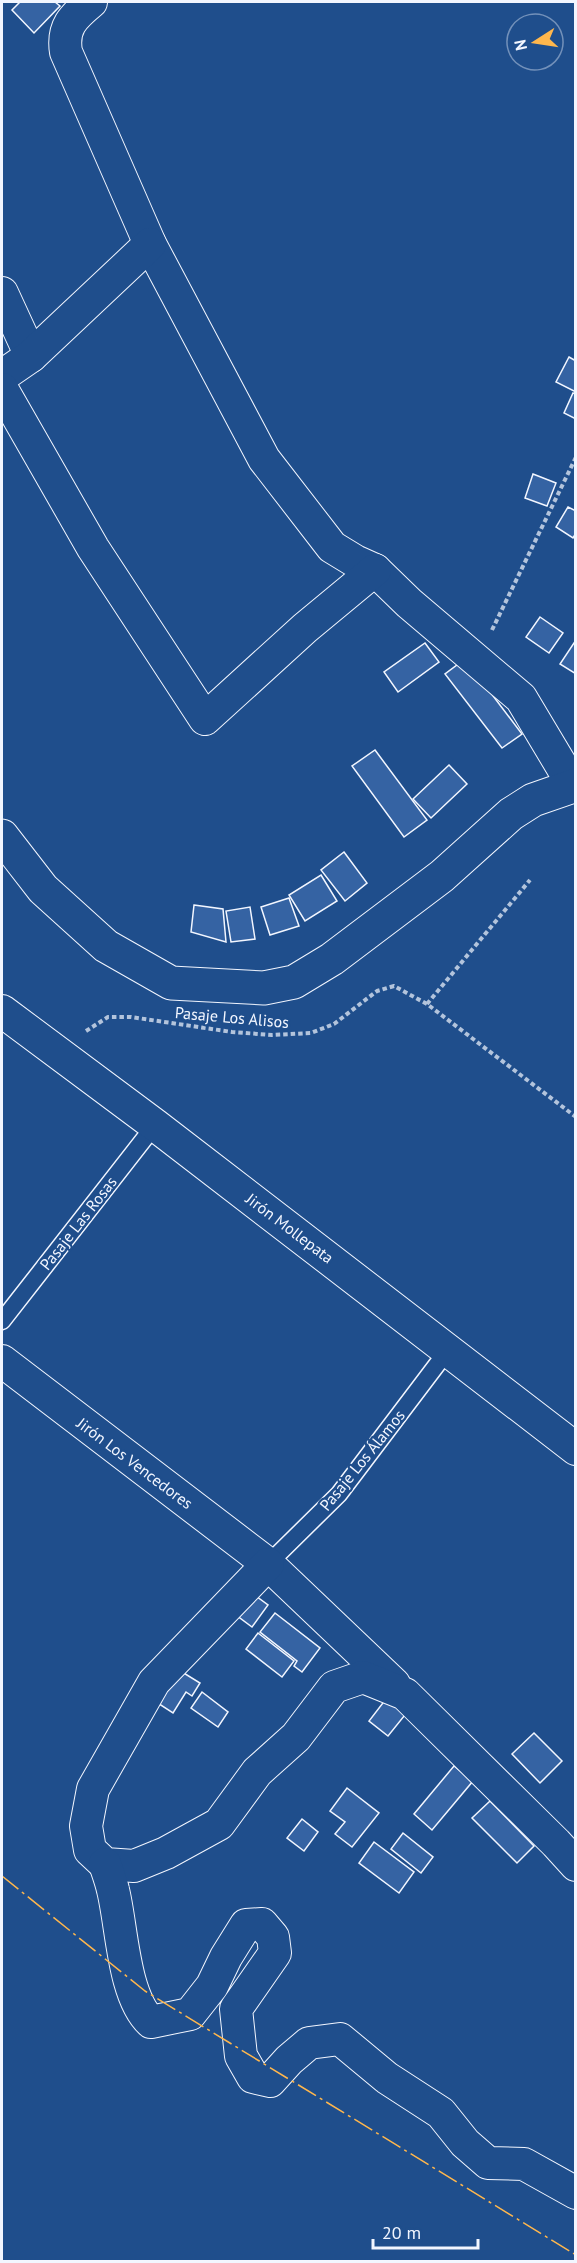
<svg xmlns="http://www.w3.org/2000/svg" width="577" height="2263" viewBox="0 0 577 2263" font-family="'PT Sans',sans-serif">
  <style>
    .building { fill: #3563a3; stroke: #f2f6ff; stroke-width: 1.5 }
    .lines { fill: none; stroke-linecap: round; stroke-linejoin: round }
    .lane-casing { stroke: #f2f6ff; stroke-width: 19 }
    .street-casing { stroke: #f2f6ff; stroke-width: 34 }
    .secondary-casing { stroke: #f2f6ff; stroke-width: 35 }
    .path { stroke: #b3c4dc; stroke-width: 4; stroke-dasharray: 4.5 3; stroke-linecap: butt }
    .lane { stroke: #1f4e8c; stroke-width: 16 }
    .street { stroke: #1f4e8c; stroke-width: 32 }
    .secondary { stroke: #1f4e8c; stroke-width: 33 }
    .power { stroke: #ffb74d; stroke-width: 1.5; stroke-dasharray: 21 4.5 3 4.5; stroke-linecap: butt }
    .labels { text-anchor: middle; stroke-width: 4.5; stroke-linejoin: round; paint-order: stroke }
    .street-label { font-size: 16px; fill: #f2f6ff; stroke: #1f4e8c }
  </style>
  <rect width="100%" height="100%" fill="#1f4e8c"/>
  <!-- building -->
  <g class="building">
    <path d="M 20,2 L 55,2 L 60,6 L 34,33 L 12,10 Z"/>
    <path d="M 569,357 L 576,361 L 576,392 L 556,382 Z"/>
    <path d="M 573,393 L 576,394 L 576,419 L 564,413 Z"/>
    <path d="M 533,474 L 556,483 L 547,506 L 525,498 Z"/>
    <path d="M 568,507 L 576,511 L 576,533 L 573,538 L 556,527 Z"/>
    <path d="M 540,617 L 563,633 L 549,653 L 526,637 Z"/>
    <path d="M 576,640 L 576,674 L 560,664 Z"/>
    <path d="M 425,643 L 439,662 L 398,692 L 384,672 Z"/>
    <path d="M 465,659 L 522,734 L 502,748 L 445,674 Z"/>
    <path d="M 375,750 L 427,820 L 404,837 L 352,766 Z"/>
    <path d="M 449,765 L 467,784 L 431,818 L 413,799 Z"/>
    <path d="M 344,852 L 367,883 L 345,901 L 321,870 Z"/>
    <path d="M 321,875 L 337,901 L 305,921 L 289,895 Z"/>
    <path d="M 289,898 L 299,926 L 270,935 L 261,907 Z"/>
    <path d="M 194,905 L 223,909 L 226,942 L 191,932 Z"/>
    <path d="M 250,907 L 255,939 L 231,942 L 226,911 Z"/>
    <path d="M 249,1591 L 268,1605 L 252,1627 L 232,1612 Z"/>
    <path d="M 275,1613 L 320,1648 L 302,1672 L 294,1666 L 297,1661 L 260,1632 Z"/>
    <path d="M 258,1633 L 294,1661 L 282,1677 L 246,1649 Z"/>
    <path d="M 174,1667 L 200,1683 L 192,1696 L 186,1692 L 173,1713 L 153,1700 Z"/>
    <path d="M 202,1692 L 228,1712 L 218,1727 L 191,1708 Z"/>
    <path d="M 389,1695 L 409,1710 L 388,1736 L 369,1721 Z"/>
    <path d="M 534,1733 L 562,1761 L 540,1783 L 512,1754 Z"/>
    <path d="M 454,1766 L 473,1781 L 432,1830 L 414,1814 Z"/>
    <path d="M 347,1788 L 379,1813 L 352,1847 L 335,1834 L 345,1822 L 330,1811 Z"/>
    <path d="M 490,1801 L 534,1846 L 517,1863 L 472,1818 Z"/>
    <path d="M 302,1819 L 318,1832 L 304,1851 L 287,1838 Z"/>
    <path d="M 403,1833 L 433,1857 L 421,1873 L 391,1849 Z"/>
    <path d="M 374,1842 L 414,1872 L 399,1893 L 359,1863 Z"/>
  </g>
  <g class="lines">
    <defs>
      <g id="lane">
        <path d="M 2,1321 L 155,1125"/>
        <path d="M 268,1564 L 339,1494 L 448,1350"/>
      </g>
      <g id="street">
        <path d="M 91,2 C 73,17 62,27 66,52 L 150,244 L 264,459 L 332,547 L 355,561 L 375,570 L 409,603 L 521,698 L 573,785"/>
        <path d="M 2,293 L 31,356"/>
        <path d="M 2,376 L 31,356 L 150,244"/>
        <path d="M 2,389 L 93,548 L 205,719 L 305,628 L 375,570"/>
        <path d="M 2,1011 L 155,1125 L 576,1449"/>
        <path d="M 2,1361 L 268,1564 L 394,1684"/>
        <path d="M 268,1564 L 154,1682 L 93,1789 L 86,1826 L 90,1850 L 105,1864 L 134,1866 L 166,1853 L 219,1824 L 257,1772 L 296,1737 L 334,1687 L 363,1677 L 405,1694 L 556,1843 L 576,1865"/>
        <path d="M 105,1864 C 108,1873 111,1881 113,1890 C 122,1926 123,1996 151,2022 L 190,2014 L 212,1986 L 226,1957 L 246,1925 L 262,1924 L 273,1937 L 275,1953 L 236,2009 L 241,2056 L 253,2077 L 270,2081 L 289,2060 L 309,2043 L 340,2039 L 387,2078 L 441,2113 L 465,2143 L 488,2163 L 524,2164 L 576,2193"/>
      </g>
      <path id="secondary" d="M 2,836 L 43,889 L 106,946 L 171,983 L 264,988 L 294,982 L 332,959 L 442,876 L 511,814 L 533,800 L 576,785"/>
    </defs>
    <!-- lane casing -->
    <use href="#lane" class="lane-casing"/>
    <!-- street casing -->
    <use href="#street" class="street-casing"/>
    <!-- secondary casing -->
    <use href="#secondary" class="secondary-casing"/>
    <!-- path -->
    <g class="path">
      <path d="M 492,630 L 576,457"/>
      <path d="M 427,1004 L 530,880"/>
      <path d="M 86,1031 L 108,1017 L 131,1017 L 232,1032 L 272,1035 L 311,1033 L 334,1024 L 377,991 L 394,986 L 427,1004 L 576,1117"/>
    </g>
    <!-- lane -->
    <use href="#lane" class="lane"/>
    <!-- street -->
    <use href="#street" class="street"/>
    <!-- secondary -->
    <use href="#secondary" class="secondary"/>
    <!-- power -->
    <path class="power" d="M 2,1876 L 145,1991 L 576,2255"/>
  </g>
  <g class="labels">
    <!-- street labels -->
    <g class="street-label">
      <text transform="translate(232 1017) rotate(5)" y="6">Pasaje Los Alisos</text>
      <text transform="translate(78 1223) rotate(-52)" y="6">Pasaje Las Rosas</text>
      <text transform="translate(290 1228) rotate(37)" y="6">Jirón Mollepata</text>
      <text transform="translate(362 1460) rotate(-51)" y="6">Pasaje Los Álamos</text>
      <text transform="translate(135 1463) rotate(37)" y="6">Jirón Los Vencedores</text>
    </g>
  </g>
  <!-- border -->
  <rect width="577" height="2263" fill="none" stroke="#f2f6ff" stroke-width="6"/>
  <!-- north arrow -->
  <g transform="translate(535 42) rotate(258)"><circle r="28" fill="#1f4e8c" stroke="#7391ba" stroke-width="1.5"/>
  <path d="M0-4.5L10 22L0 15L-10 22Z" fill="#ffb74d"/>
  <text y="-9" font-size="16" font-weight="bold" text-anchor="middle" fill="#f2f6ff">N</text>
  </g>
  <!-- scale -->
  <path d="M373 2239v9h105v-9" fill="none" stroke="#f2f6ff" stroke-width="3"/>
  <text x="382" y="2239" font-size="18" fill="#f2f6ff" stroke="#1f4e8c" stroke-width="4.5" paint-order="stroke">20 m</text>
</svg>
